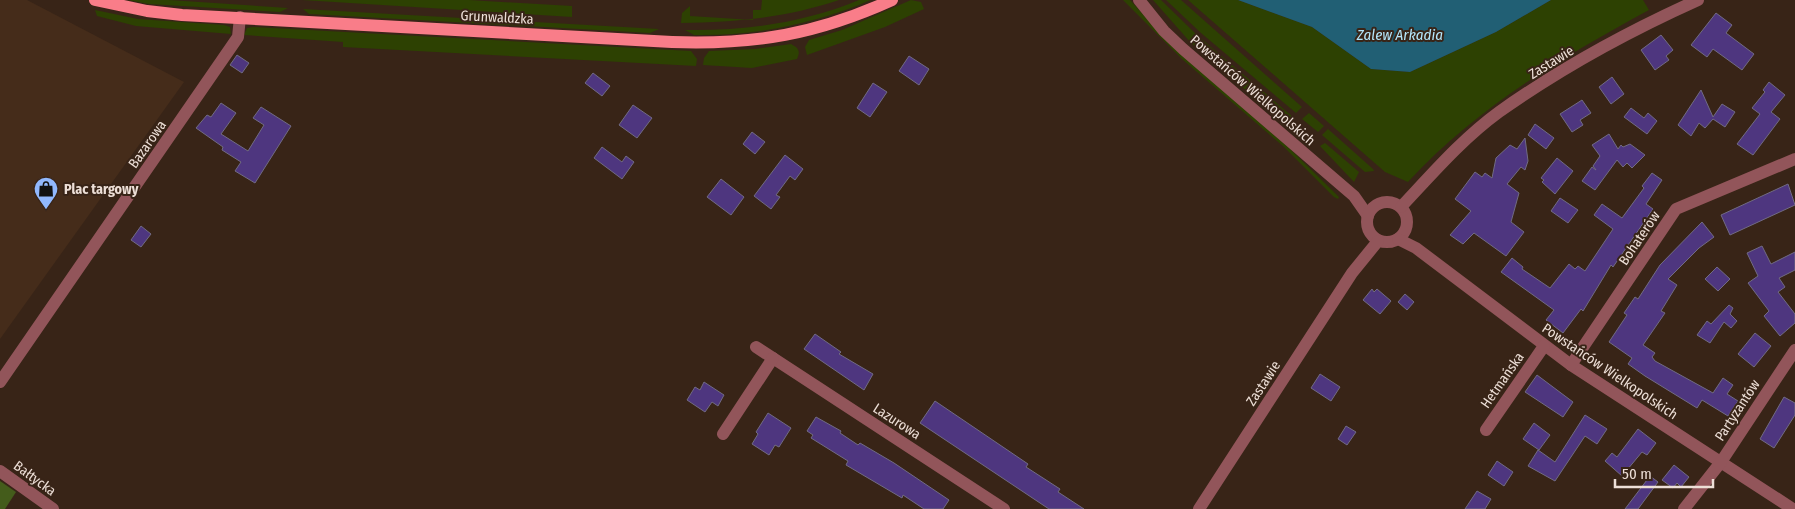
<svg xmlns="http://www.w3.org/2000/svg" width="1795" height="509" viewBox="0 0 1795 509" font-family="'Fira Sans Condensed',sans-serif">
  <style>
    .built { fill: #452c1a }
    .green { fill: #2d4102 }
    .forest { fill: #445c1b }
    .water { fill: #215f74 }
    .building { fill: #4e367f; stroke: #716b83 }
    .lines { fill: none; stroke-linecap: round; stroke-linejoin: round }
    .minor { stroke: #92555a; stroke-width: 12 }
    .major { stroke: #f97d89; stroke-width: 12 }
    .labels { text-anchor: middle; stroke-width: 4; stroke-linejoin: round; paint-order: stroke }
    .street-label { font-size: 14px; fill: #eddfd7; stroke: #382417 }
    .poi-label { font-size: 14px; font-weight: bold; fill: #eddfd7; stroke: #382417; text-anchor: start }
    .water-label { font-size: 15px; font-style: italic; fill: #b4e6fb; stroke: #382417 }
  </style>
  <rect width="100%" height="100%" fill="#382417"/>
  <!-- built -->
  <path class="built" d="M 0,0 L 27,0 L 184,82 L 0,339 Z"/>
  <!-- green -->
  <g class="green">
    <path d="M 128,0 L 169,0 L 288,8 L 280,12 L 149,4 Z"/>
    <path d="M 302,0 L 469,0 L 572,6 L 572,17 Z"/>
    <path d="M 762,0 L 839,0 C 785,18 737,22 681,23 L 682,13 L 690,6 L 690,16 L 753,20 L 753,10 L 761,10 Z"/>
    <path d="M 859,0 L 871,0 C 814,24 756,36 694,35 L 685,30 C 745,31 803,23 859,0 Z"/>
    <path d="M 911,0 L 921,2 L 924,9 L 885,27 L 807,55 L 805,47 L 809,40 L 842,30 Z"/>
    <path d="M 1123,0 L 1130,0 L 1169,43 L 1288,147 L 1339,197 L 1338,199 L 1334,197 L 1284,147 L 1182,59 Z"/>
    <path d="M 1153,0 L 1161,0 L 1198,36 L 1293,117 L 1290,120 L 1270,111 L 1191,43 Z"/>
    <path d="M 1166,0 L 1181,0 L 1302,107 L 1296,113 L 1201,33 Z"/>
    <path d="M 1188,0 L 1238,0 L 1312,27 L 1371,69 L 1410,72 L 1496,32 L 1551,0 L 1643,0 L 1649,10 C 1561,58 1477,107 1408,182 L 1385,172 Z"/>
    <path d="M 303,9 L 659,29 L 650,33 L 309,14 Z"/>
    <path d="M 95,10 L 138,19 L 224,25 L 230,27 L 231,34 L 136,26 L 97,16 Z"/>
    <path d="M 253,27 L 691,51 L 697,59 L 696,66 L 343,47 L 343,42 L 244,35 L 247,28 Z"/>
    <path d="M 791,44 C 798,48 801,50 797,59 L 752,68 L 703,65 L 704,58 L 709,51 L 755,49 Z"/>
    <path d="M 1309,113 L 1324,126 L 1318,132 L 1302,119 Z"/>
    <path d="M 1328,129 L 1373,169 L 1374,171 L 1365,172 L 1322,135 Z"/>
    <path d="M 1325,143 L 1359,172 L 1354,182 L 1320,146 Z"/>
  </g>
  <!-- forest -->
  <path class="forest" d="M 0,481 L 16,492 L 5,509 L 0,509 Z"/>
  <!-- water -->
  <path class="water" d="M 1238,0 L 1551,0 L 1496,32 L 1410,72 L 1371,69 L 1312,27 Z"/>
  <!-- building -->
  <g class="building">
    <path d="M 1716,13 L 1732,25 L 1726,33 L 1754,54 L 1742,70 L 1713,49 L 1707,57 L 1691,45 Z"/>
    <path d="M 1661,35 L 1673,50 L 1666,56 L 1669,60 L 1655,70 L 1641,50 Z"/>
    <path d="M 237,55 L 249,63 L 242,73 L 230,65 Z"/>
    <path d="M 909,56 L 929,69 L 919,85 L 899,71 Z"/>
    <path d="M 593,73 L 610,86 L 602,96 L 585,83 Z"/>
    <path d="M 1612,77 L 1624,94 L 1611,104 L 1599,87 Z"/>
    <path d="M 1769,82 L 1785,95 L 1771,112 L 1780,119 L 1753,155 L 1737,144 L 1760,114 L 1752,108 L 1765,92 L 1763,90 Z"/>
    <path d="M 873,83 L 887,92 L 870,117 L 857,108 Z"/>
    <path d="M 1701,90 L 1713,117 L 1722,104 L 1735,112 L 1725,127 L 1713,119 L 1705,128 L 1699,123 L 1691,136 L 1678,125 Z"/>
    <path d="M 1582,100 L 1591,113 L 1580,120 L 1583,125 L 1572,132 L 1560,114 Z"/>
    <path d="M 221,103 L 236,113 L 221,134 L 248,151 L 264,125 L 253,118 L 261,107 L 291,126 L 255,183 L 235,171 L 241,162 L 222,150 L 223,147 L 196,128 L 207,115 L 211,117 Z"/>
    <path d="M 633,105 L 652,118 L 637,138 L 619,125 Z"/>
    <path d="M 1631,108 L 1644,118 L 1648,113 L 1657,121 L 1647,134 L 1624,117 Z"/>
    <path d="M 1535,124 L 1554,138 L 1546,149 L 1528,135 Z"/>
    <path d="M 752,132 L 765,142 L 755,154 L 743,144 Z"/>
    <path d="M 1609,134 L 1618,149 L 1621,145 L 1623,147 L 1630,144 L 1645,155 L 1632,168 L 1627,163 L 1623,167 L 1617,160 L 1595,190 L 1582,181 L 1592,167 L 1596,170 L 1593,166 L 1600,156 L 1592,145 Z"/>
    <path d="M 1525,138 L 1528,161 L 1525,170 L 1521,167 L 1507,184 L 1519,193 L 1511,222 L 1524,232 L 1506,256 L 1474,233 L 1463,244 L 1450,235 L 1471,211 L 1455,199 L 1475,172 L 1482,177 L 1485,173 L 1492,178 L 1496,158 L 1510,145 L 1517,149 Z"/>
    <path d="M 602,147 L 622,162 L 626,156 L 634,162 L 622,179 L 594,158 Z"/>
    <path d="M 785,155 L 803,169 L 795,180 L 790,176 L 776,195 L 780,197 L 771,209 L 754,196 Z"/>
    <path d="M 1557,158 L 1573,171 L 1555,194 L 1542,182 L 1544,180 L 1541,178 Z"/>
    <path d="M 1652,173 L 1662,180 L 1646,204 L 1653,209 L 1613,267 L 1611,265 L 1583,311 L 1581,309 L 1563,333 L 1546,320 L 1554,310 L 1501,272 L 1512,258 L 1523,267 L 1522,269 L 1550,288 L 1569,264 L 1575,269 L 1578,266 L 1585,271 L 1613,229 L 1594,215 L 1602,204 L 1622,218 L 1644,188 L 1642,186 Z"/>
    <path d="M 721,179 L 744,197 L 731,215 L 707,197 Z"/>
    <path d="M 1788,184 L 1795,205 L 1730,235 L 1721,215 Z"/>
    <path d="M 1560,198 L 1578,210 L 1568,223 L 1551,211 Z"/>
    <path d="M 1702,222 L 1714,237 L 1699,248 L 1668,279 L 1677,285 L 1661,311 L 1665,313 L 1643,345 L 1655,353 L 1652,357 L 1655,361 L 1713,393 L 1723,378 L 1733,385 L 1727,394 L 1738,401 L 1728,416 L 1702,400 L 1697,408 L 1645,376 L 1628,364 L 1632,358 L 1609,342 L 1627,315 L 1624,313 L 1635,297 L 1638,299 L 1660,265 Z"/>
    <path d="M 141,226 L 151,234 L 141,247 L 131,240 Z"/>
    <path d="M 1762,246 L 1771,264 L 1795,252 L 1795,270 L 1779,278 L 1785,287 L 1778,292 L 1795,314 L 1795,323 L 1780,336 L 1764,316 L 1769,311 L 1748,283 L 1758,276 L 1747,253 Z"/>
    <path d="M 1717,267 L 1730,279 L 1718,291 L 1705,279 Z"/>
    <path d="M 1372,289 L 1374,292 L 1377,289 L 1391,301 L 1380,314 L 1363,300 Z"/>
    <path d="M 1405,294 L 1414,302 L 1407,310 L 1398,302 Z"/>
    <path d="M 1729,305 L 1733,308 L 1730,314 L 1737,321 L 1731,328 L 1724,322 L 1710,343 L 1697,335 L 1707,321 L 1711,324 Z"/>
    <path d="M 1755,333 L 1771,346 L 1754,367 L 1738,354 Z"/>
    <path d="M 815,334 L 841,352 L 839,354 L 873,374 L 864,390 L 804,349 Z"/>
    <path d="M 1320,374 L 1340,387 L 1331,401 L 1311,388 Z"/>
    <path d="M 1537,375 L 1573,402 L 1563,417 L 1525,392 Z"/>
    <path d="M 704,382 L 724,395 L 718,406 L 712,402 L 705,412 L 687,400 L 695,387 L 700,390 Z"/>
    <path d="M 1784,397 L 1795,403 L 1795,415 L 1774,448 L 1760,439 Z"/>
    <path d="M 935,401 L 1028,464 L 1026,467 L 1060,489 L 1058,492 L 1084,509 L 1049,509 L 920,423 Z"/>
    <path d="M 768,413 L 791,428 L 779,447 L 775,445 L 769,455 L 752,444 L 758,434 L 756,432 Z"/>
    <path d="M 1585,415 L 1607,429 L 1597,444 L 1585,436 L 1555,481 L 1528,466 L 1538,450 L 1555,462 Z"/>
    <path d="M 816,417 L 841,431 L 840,433 L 858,445 L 860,443 L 894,463 L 949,500 L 943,509 L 924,509 L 903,495 L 902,498 L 846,465 L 848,461 L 811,438 L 813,435 L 807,431 Z"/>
    <path d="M 1534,423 L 1550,435 L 1539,450 L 1523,439 Z"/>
    <path d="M 1346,426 L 1356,432 L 1347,445 L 1338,439 Z"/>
    <path d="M 1638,429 L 1656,443 L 1647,455 L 1642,452 L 1622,476 L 1605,461 L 1612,453 L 1617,457 Z"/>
    <path d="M 1497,461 L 1513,472 L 1504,486 L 1488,475 Z"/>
    <path d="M 1674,465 L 1689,477 L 1681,487 L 1677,483 L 1673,488 L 1662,480 Z"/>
    <path d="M 1650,476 L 1658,482 L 1638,509 L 1625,509 Z"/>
    <path d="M 1477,491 L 1491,499 L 1485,509 L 1465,509 Z"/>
  </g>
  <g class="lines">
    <!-- minor -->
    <g class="minor">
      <path d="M 1139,0 L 1164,31 L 1183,49 L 1354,196 L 1368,216"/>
      <circle cx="1387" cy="222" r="20"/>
      <path d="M 1401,207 C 1432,174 1462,139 1499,112 C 1561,68 1629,31 1698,0"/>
      <path d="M 1398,239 L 1416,248 L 1571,365 L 1793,509"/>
      <path d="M 756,347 L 1004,509"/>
      <path d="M 1571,365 L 1676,209 L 1795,159"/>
      <path d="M 0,382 L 238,37 L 240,17"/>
      <path d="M 1486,430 L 1544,346"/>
      <path d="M 723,434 L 773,358"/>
      <path d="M 0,471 L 53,509"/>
      <path d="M 1199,509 L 1352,273 L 1378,241"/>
      <path d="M 1684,509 L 1721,462 L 1795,350"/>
    </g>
    <!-- major -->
    <path class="major" d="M 95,0 L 147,11 L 182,15 L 672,42 C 755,45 817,34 892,0"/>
  </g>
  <!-- icons -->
  <defs>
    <symbol id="shop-pin" viewBox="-11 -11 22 30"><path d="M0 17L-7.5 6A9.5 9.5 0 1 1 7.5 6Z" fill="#91b8fd" stroke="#382417"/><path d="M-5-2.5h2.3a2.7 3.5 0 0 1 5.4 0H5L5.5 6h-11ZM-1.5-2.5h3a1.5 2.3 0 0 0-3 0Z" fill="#111"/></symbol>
  </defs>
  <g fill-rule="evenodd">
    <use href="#shop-pin" x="32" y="175" width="28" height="38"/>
  </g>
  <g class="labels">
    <!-- street labels -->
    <g class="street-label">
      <text transform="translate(497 17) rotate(3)" y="5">Grunwaldzka</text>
      <text transform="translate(1551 62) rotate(-32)" y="5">Zastawie</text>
      <text transform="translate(1253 90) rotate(41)" y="5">Powstańców Wielkopolskich</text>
      <text transform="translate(147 144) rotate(-55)" y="5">Bazarowa</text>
      <text transform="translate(1639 238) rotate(-56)" y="5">Bohaterów</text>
      <text transform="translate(1610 371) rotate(34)" y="5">Powstańców Wielkopolskich</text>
      <text transform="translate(1502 380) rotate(-55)" y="5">Hetmańska</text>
      <text transform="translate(1263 383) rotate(-57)" y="5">Zastawie</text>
      <text transform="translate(1737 410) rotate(-57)" y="5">Partyzantów</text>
      <text transform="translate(897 421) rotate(33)" y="5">Lazurowa</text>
      <text transform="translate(35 478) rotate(36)" y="5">Bałtycka</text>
    </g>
    <!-- poi labels -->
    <g class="poi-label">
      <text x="64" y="194">Plac targowy</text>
    </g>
    <!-- water labels -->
    <g class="water-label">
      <text x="1400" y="40">Zalew Arkadia</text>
    </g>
  </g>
  <!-- scale -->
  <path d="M1615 479v8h98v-8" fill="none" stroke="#eddfd7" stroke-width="2.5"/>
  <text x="1622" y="479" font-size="15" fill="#eddfd7" stroke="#382417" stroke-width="4" paint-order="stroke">50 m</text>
</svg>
